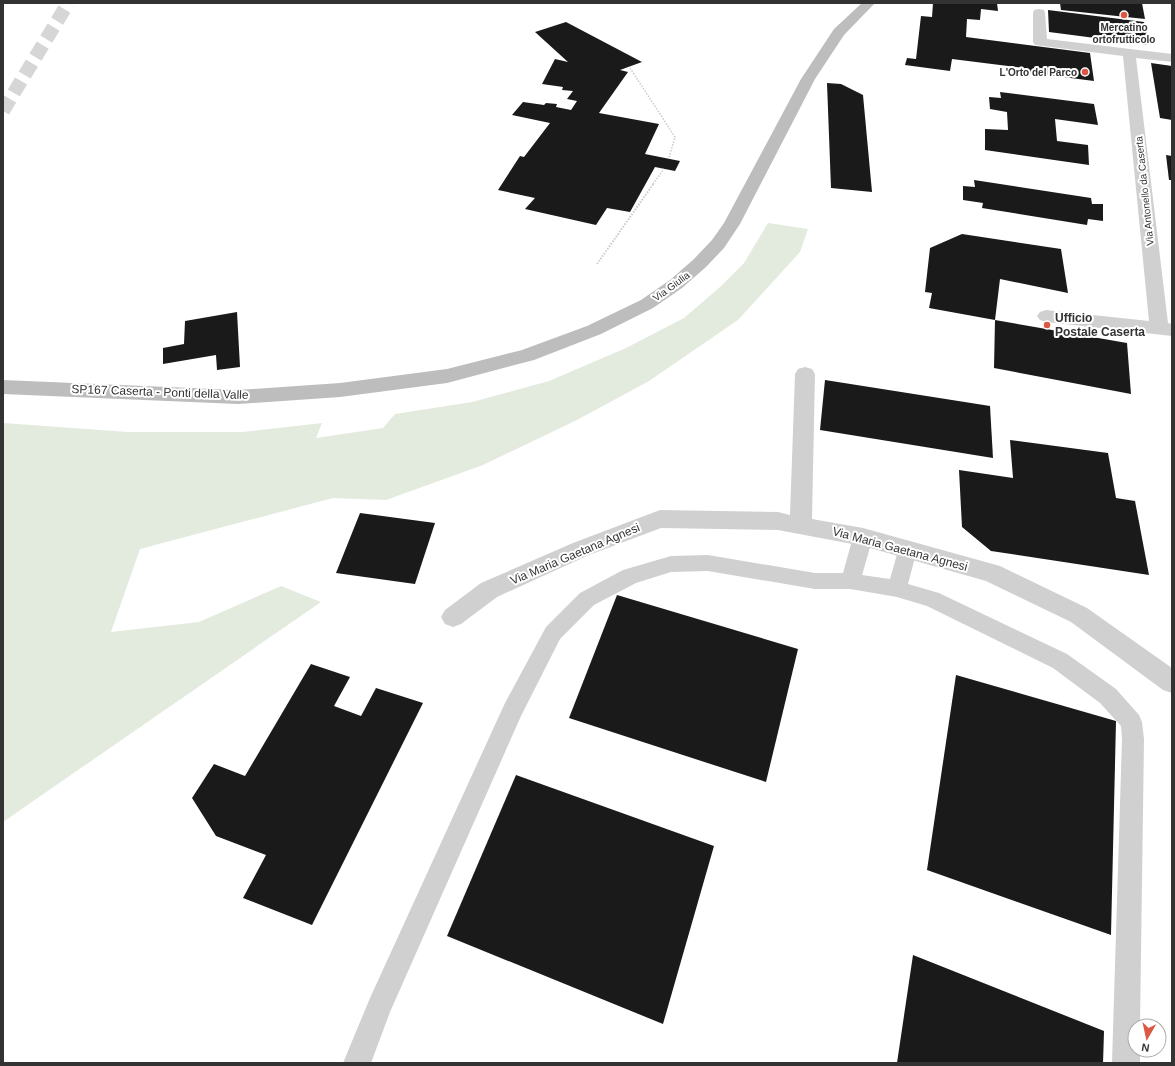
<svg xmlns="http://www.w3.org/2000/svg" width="1175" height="1066" viewBox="0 0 1175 1066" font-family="Helvetica,sans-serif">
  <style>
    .green { fill: #e3ebdf }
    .building { fill: #1a1a1a }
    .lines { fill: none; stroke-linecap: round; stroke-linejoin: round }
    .trunk-tunnel { stroke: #d6d6d6; stroke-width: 14; stroke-dasharray: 14 7; stroke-linecap: butt }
    .path-far1 { stroke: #cacaca; stroke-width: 1.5; stroke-dasharray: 1.5 1.5; stroke-linecap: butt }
    .path { stroke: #cacaca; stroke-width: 2; stroke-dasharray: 1.5 1.5; stroke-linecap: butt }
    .service { fill: #d0d0d0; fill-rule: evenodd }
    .minor { fill: #d0d0d0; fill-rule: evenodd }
    .secondary { fill: #bdbdbd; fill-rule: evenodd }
    .poi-dot { fill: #db5843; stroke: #fff; stroke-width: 1.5 }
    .labels { text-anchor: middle; stroke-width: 4; stroke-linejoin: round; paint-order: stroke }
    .far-poi-label { font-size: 10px; font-weight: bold; fill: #333; stroke: #fff }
    .far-street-label { font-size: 10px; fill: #333; stroke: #fff }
    .poi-label { font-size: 12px; font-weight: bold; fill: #333; stroke: #fff; text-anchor: start }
    .street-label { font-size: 12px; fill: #333; stroke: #fff }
  </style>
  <rect width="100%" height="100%" fill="#fff"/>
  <!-- green -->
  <path class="green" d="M 768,223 L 808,229 L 800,252 L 738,320 L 649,381 L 577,420 L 483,465 L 386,500 L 333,498 L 140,549 L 111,632 L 199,622 L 281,586 L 321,602 L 3,822 L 3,423 L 128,432 L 242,432 L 322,423 L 316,438 L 383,428 L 395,414 L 472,402 L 549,381 L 626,348 L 684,318 L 720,287 L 744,263 Z"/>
  <!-- building -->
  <g class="building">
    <path d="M 933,3 L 997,3 L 998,11 L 981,9 L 980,20 L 967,19 L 966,37 L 1090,53 L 1094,81 L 1024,72 L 1024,68 L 952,59 L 950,71 L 905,65 L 907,58 L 916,59 L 921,16 L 932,17 Z"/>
    <path d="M 1060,3 L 1142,3 L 1145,19 L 1061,10 Z"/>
    <path d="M 1048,10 L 1144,22 L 1149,45 L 1049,32 Z"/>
    <path d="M 566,22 L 642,62 L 620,70 L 628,72 L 599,113 L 659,124 L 645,154 L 680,161 L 675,171 L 655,167 L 630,212 L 607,208 L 596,225 L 525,209 L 535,198 L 498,190 L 520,156 L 524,157 L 550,123 L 512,115 L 523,102 L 544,105 L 546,103 L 557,104 L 556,107 L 571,110 L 577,101 L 567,99 L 573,91 L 562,90 L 563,87 L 542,84 L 555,59 L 568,62 L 535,32 Z"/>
    <path d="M 1151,63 L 1172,66 L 1172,120 L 1160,118 Z"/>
    <path d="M 827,83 L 841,84 L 863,95 L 872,192 L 831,188 Z"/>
    <path d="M 1000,92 L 1094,104 L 1098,125 L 1055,119 L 1057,141 L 1088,145 L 1089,165 L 985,150 L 985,129 L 1008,130 L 1007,112 L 990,109 L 989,97 L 1001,98 Z"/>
    <path d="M 1166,155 L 1172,156 L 1172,180 L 1169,180 Z"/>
    <path d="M 974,180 L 1091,198 L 1092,204 L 1103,204 L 1103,221 L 1088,219 L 1087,225 L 982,208 L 983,203 L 963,200 L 963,186 L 975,187 Z"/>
    <path d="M 962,234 L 1061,249 L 1068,293 L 1000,279 L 995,320 L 929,308 L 932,293 L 925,292 L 930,248 Z"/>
    <path d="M 237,312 L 240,367 L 217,370 L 216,355 L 163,364 L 163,348 L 184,344 L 185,321 Z"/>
    <path d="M 995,320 L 1127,343 L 1131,394 L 994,368 Z"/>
    <path d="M 825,380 L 990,406 L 993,458 L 820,430 Z"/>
    <path d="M 1010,440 L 1108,453 L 1116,498 L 1135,501 L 1149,575 L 991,551 L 962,527 L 959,470 L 1013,478 Z"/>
    <path d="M 360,513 L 435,523 L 415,584 L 336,573 Z"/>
    <path d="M 617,595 L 798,649 L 766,782 L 569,718 Z"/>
    <path d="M 311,664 L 350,677 L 334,706 L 361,716 L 376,688 L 423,703 L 312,925 L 243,898 L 266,855 L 216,836 L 192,798 L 214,764 L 245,776 Z"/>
    <path d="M 956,675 L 1116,721 L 1111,935 L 927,870 Z"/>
    <path d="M 516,775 L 714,846 L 663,1024 L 447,936 Z"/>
    <path d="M 913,955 L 1104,1031 L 1103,1063 L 897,1063 Z"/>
  </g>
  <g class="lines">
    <!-- trunk-tunnel -->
    <path class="trunk-tunnel" d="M 3,111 L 68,3"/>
    <!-- path-far1 -->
    <g class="path-far1">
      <path d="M 630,68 L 675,137 L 669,158"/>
      <path d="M 653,184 L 664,169"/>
    </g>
    <!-- path -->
    <path class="path" d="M 597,264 L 654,183"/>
    <!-- service -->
    <path class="service" d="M 863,529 L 870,532 L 873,537 L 862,575 L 890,579 L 900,544 L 907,542 L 914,544 L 917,550 L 908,584 L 939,593 L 1067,654 L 1116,689 L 1139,715 L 1142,722 L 1144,739 L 1140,1026 L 1135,1026 L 1135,1050 L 1140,1050 L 1140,1063 L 1112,1063 L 1122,739 L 1121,726 L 1100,703 L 1053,668 L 927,606 L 897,597 L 850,589 L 815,589 L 708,571 L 671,572 L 636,583 L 594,605 L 560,639 L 521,716 L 390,1012 L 371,1063 L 343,1063 L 370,998 L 505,703 L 546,627 L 580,593 L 623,570 L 671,556 L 708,555 L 815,573 L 843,573 L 853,537 L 856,532 Z"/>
    <!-- minor -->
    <g class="minor">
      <path d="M 1039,9 L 1044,10 L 1045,13 L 1047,39 L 1172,54 L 1172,62 L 1136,58 L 1168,323 L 1172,324 L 1172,336 L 1046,322 L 1040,320 L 1037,316 L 1040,312 L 1046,310 L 1149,321 L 1123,56 L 1035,45 L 1033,42 L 1033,13 L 1034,10 Z"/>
      <path d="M 805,367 L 812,369 L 815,374 L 812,519 L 863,528 L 1000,566 L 1087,608 L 1172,668 L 1172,693 L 1163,690 L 1071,622 L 986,581 L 863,546 L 778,530 L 661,528 L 589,555 L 497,597 L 461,624 L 453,627 L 445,624 L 441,617 L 445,610 L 481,583 L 573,543 L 660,510 L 778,512 L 790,515 L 795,374 L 798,369 Z"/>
    </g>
    <!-- secondary -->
    <path class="secondary" d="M 862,3 L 875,3 L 844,35 L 815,79 L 740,224 L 724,248 L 706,267 L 682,288 L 653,308 L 601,334 L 534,360 L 447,383 L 340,397 L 238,404 L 3,394 L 3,380 L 238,390 L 340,383 L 447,369 L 522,350 L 587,326 L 641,300 L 670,280 L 694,259 L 712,240 L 724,223 L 801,79 L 834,29 Z"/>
  </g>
  <!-- markers -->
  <g class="poi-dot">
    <circle cx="1124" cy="15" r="4"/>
    <circle cx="1085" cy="72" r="4"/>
    <circle cx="1047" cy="325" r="4"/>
  </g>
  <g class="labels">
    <!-- far-poi labels -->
    <g class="far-poi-label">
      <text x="1124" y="31">Mercatino<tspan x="1124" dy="12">ortofrutticolo</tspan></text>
      <text x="1077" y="76" text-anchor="end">L'Orto del Parco</text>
    </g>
    <!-- far-street labels -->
    <g class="far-street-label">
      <text transform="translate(1144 191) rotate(-96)" y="4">Via Antonello da Caserta</text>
      <text transform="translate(671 286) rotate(-36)" y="4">Via Giulia</text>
    </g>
    <!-- poi labels -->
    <g class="poi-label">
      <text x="1055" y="322">Ufficio<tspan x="1055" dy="14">Postale Caserta</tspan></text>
    </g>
    <!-- street labels -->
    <g class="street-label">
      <text transform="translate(160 392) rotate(2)" y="4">SP167 Caserta - Ponti della Valle</text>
      <text transform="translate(900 549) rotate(15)" y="4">Via Maria Gaetana Agnesi</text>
      <text transform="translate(575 554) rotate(-23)" y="4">Via Maria Gaetana Agnesi</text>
    </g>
  </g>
  <!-- border -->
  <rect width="1175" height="1066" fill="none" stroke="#333333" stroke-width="8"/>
  <!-- north arrow -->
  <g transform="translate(1147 1038) rotate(189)"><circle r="19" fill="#ffffff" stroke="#adadad"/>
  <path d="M0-3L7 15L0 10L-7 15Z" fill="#db5843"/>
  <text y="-6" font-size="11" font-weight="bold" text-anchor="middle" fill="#333333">N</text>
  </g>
</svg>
